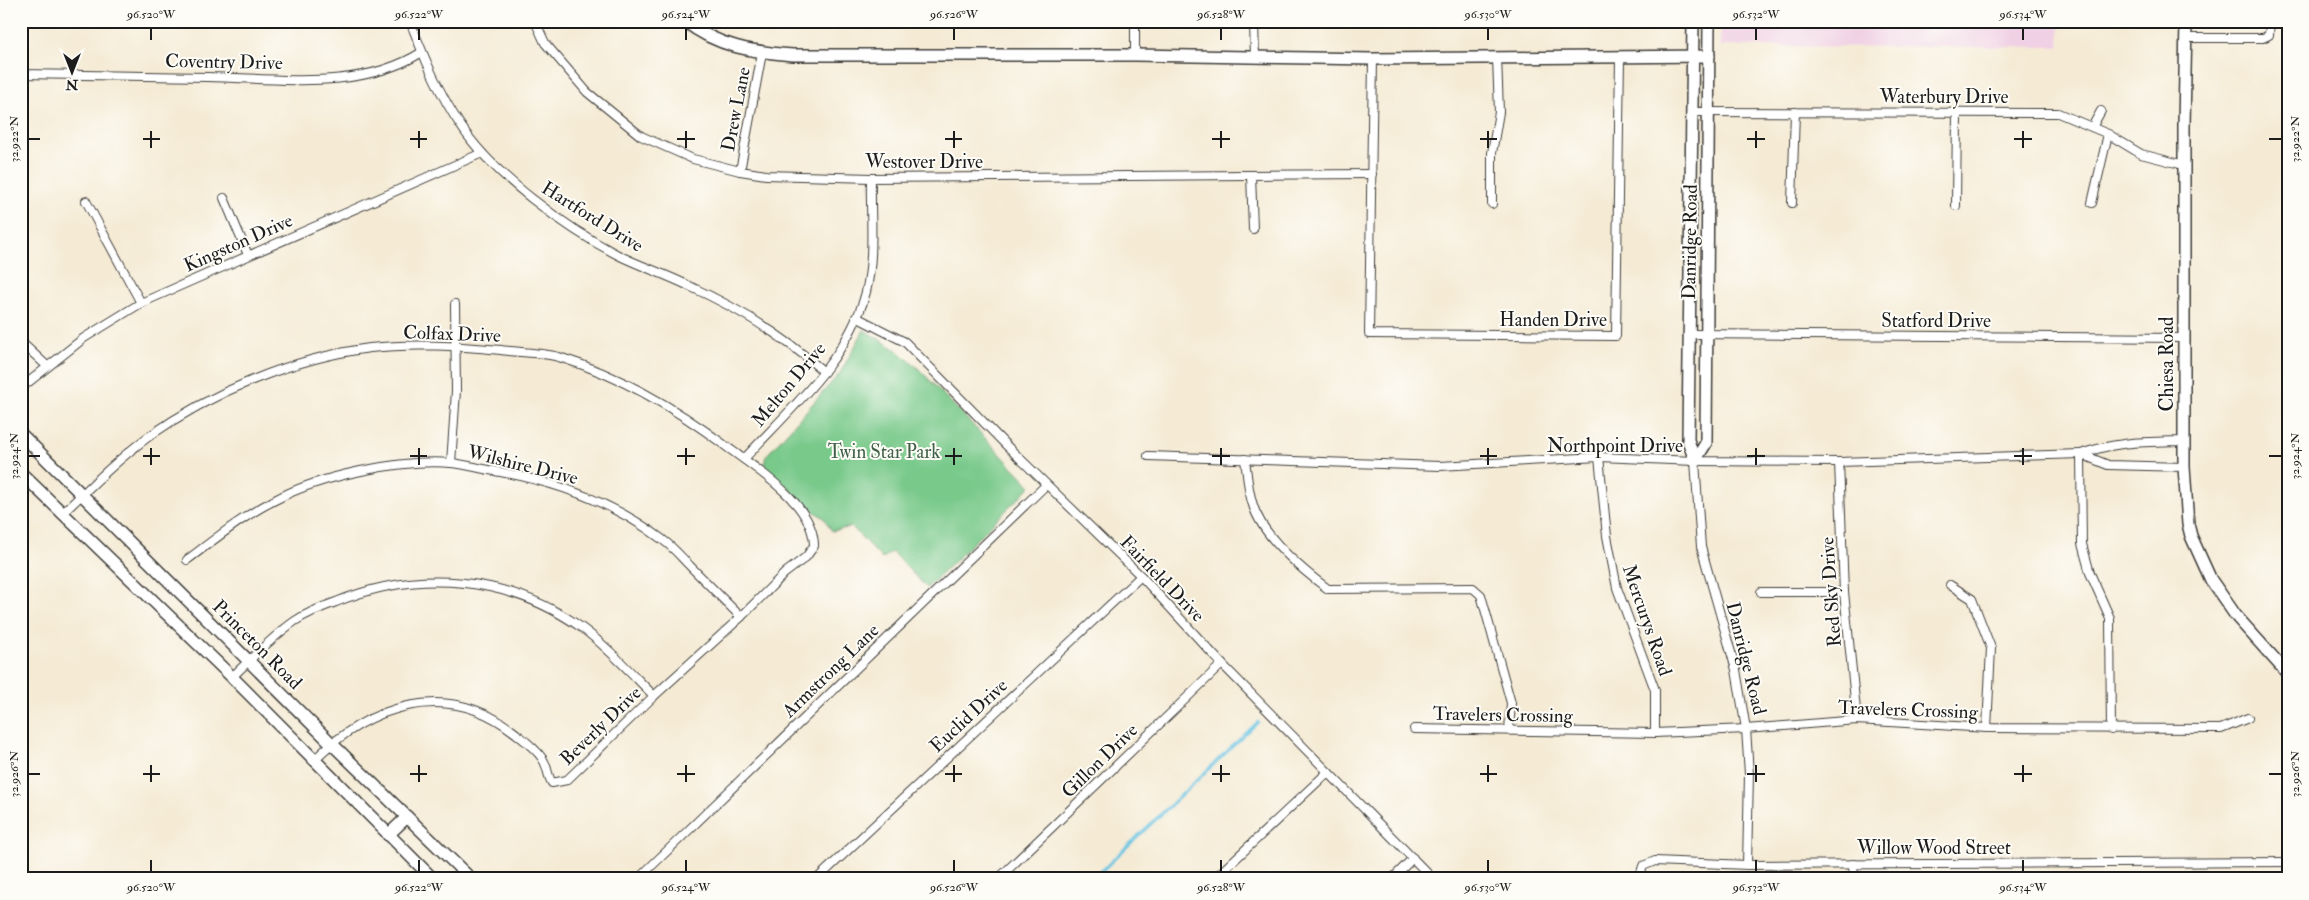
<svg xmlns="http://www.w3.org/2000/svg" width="2309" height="900" viewBox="0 0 2309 900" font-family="'IM FELL Double Pica',serif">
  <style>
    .built { fill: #f0d0e4 }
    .green { fill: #78c98a; stroke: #4a7253 }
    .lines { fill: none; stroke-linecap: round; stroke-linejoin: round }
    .stream { stroke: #66c5e4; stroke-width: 3 }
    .street-casing { stroke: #3d3b38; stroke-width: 10 }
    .secondary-casing { stroke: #3d3b38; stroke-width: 14 }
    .street { stroke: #fff; stroke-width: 8 }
    .secondary { stroke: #fff; stroke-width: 11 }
    .ticks { fill: none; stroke: #1c1c1c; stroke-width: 2 }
    .labels { text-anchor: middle; stroke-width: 4; stroke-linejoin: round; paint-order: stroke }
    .street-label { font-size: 19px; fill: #1c1c1c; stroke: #fdfcf7 }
    .park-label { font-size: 19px; fill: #416148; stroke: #fdfcf7 }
    .neatline { fill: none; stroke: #1c1c1c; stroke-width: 2 }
    .ticks-label { font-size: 12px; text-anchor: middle; fill: #1c1c1c }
  </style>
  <rect width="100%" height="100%" fill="#fdfcf7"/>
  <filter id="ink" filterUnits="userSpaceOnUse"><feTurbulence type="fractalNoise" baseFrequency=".02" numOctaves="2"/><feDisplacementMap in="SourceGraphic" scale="10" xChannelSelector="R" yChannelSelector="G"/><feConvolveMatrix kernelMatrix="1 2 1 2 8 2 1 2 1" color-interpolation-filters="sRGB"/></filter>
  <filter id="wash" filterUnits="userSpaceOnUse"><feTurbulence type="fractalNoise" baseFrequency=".0096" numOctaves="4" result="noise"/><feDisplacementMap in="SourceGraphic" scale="20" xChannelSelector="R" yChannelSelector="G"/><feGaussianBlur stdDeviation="1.12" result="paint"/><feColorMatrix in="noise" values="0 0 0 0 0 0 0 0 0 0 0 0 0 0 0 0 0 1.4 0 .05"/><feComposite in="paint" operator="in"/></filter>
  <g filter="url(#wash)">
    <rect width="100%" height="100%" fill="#f5ebd5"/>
    <!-- built -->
    <path class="built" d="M 1721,21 L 2060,21 L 2059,47 L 1720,46 Z"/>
    <!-- green -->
    <path class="green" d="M 864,330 L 897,350 L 920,370 L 1031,486 L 927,588 L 892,552 L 882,559 L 852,527 L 832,531 L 824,518 L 806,506 L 764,464 L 766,456 L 840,373 Z"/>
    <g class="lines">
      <!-- stream -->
      <path class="stream" d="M 1093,879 L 1258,722"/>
    </g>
  </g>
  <g filter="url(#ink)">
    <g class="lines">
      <defs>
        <g id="street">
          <path d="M 410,21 C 424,57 439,94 461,126 C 493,175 566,228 618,255 C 640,266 665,274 687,285 C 736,307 784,336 824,372"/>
          <path d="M 535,21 L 545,43 L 587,92 L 641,136 L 693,159 L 740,171 L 766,175 L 871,178 L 1372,174"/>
          <path d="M 1135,21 L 1135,55"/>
          <path d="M 1254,21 L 1255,58"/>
          <path d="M 2186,38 L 2263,38 L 2269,35 L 2270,21"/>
          <path d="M 1373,59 L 1369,334 L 1616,336 L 1620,56"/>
          <path d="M 21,74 C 83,75 145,76 207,77 C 277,78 360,92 422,52"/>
          <path d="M 1692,112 L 2058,113 L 2108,134 L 2141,154 L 2184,165"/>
          <path d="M 2092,127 L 2101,111"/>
          <path d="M 740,171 L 762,53"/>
          <path d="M 1251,175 L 1253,229"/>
          <path d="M 224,198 L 248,255"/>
          <path d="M 86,201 L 141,303"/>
          <path d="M 1792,203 L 1795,112"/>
          <path d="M 2092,203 L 2108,134"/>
          <path d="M 1492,204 L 1492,153 L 1499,112 L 1497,57"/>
          <path d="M 1956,206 L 1957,113"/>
          <path d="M 856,317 L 905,342 L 1006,445 L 1141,576 L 1222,664 L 1433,879"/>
          <path d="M 1689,334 L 2183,338"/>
          <path d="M 21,342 L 47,366"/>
          <path d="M 21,388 L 84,338 L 141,303 L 482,153"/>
          <path d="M 2184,441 C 2147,442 2116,441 2081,454 L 2108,465 L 2184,467"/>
          <path d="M 1148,456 L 1440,466 L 1599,457 L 1695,461 L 1839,462 L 2081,454 L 2082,544 L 2090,573 L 2110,618 L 2111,730"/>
          <path d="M 1599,457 L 1607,536 L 1617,588 L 1655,690 L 1655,733"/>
          <path d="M 744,459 C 789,410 848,360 866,292 C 875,256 870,215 871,178"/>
          <path d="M 1245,459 C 1247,474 1248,491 1253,505 C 1262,536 1302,570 1328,589 L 1473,588 L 1481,595 L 1511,703 L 1509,730"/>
          <path d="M 1695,461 L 1701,547 L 1736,670 L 1746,729 L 1749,774 L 1747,865"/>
          <path d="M 1839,462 L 1844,592 L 1857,720"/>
          <path d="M 451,463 L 456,391 L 455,304"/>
          <path d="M 63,513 C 90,487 117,460 148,437 C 212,392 293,358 370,348 C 414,343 458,346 501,350 C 521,353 544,352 562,358 C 623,377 677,409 727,447 C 758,470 814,504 814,546 L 806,557 L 785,573 L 741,617 L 654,696 L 567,780 L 552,783 C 547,775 548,766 542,758 C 535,748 524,740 514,732 C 447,679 369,705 313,761"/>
          <path d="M 187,560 C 215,539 243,516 275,500 C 319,476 401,459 451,463 C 464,464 477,468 489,470 C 551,480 612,501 663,540 C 673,547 681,557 690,566 C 707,583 724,600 741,617"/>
          <path d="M 1950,585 L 1972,599 L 1991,648 L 1987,728"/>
          <path d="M 1761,592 L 1844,592"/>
          <path d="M 232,677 C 252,658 272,637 295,621 C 307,613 322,607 336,602 C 418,568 509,576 582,628 C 608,647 631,673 654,696"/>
          <path d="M 1414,729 L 1655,733 L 1746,729 L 1857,720 L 1987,728 L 2221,729 L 2248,718"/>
          <path d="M 1853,864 L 1854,879"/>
          <path d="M 638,879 L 1046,485"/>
          <path d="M 817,879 L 1141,576"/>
          <path d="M 998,879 L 1222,664"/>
          <path d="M 1214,879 L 1328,772"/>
          <path d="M 1392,879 L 1413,858"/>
          <path d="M 1639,879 L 1643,866 L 1655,861 L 1747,865 L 2288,862"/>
        </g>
        <g id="secondary">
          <path d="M 685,21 C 717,47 754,52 793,55 L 1135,55 L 1373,59 L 1709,56"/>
          <path d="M 1693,21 L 1688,440 L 1695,461"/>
          <path d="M 2186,21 L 2184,126 L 2184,467 L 2188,524 L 2191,536 L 2211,580 L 2236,616 L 2288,674"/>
          <path d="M 21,434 L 331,743 L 471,879"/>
          <path d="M 1695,461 L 1706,443 L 1709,21"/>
          <path d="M 21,473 L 232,677 L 433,879"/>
          <path d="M 388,835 L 407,817"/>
        </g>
      </defs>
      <!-- street casing -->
      <use href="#street" class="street-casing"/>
      <!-- secondary casing -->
      <use href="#secondary" class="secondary-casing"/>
      <!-- street -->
      <use href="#street" class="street"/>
      <!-- secondary -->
      <use href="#secondary" class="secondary"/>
    </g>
  </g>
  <!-- ticks -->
  <path class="ticks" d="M 151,28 L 151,40M 419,28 L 419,40M 686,28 L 686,40M 954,28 L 954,40M 1221,28 L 1221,40M 1488,28 L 1488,40M 1756,28 L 1756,40M 2023,28 L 2023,40M 151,131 L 151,148M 419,131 L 419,148M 686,131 L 686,148M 954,131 L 954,148M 1221,131 L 1221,148M 1488,131 L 1488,148M 1756,131 L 1756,148M 2023,131 L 2023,148M 28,139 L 40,139M 143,139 L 160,139M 410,139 L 427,139M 677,139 L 695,139M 945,139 L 962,139M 1212,139 L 1230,139M 1480,139 L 1497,139M 1747,139 L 1765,139M 2014,139 L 2032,139M 2269,139 L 2282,139M 151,448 L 151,465M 419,448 L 419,465M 686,448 L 686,465M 954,448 L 954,465M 1221,448 L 1221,465M 1488,448 L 1488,465M 1756,448 L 1756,465M 2023,448 L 2023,465M 28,456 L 40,456M 143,456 L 160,456M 410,456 L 427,456M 677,456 L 695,456M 945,456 L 962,456M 1212,456 L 1230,456M 1480,456 L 1497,456M 1747,456 L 1765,456M 2014,456 L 2032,456M 2269,456 L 2282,456M 151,765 L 151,782M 419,765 L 419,782M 686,765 L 686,782M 954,765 L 954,782M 1221,765 L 1221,782M 1488,765 L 1488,782M 1756,765 L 1756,782M 2023,765 L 2023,782M 28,774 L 40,774M 143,774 L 160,774M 410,774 L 427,774M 677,774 L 695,774M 945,774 L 962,774M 1212,774 L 1230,774M 1480,774 L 1497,774M 1747,774 L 1765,774M 2014,774 L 2032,774M 2269,774 L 2282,774M 151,860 L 151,872M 419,860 L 419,872M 686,860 L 686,872M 954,860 L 954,872M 1221,860 L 1221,872M 1488,860 L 1488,872M 1756,860 L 1756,872M 2023,860 L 2023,872"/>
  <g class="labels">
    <!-- street labels -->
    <g class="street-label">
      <text transform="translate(224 61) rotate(1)" y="7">Coventry Drive</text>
      <text x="1944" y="103">Waterbury Drive</text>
      <text transform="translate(735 109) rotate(-79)" y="7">Drew Lane</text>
      <text x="924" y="168">Westover Drive</text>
      <text transform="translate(593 216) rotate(32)" y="7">Hartford Drive</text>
      <text transform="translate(238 242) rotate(-24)" y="7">Kingston Drive</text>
      <text transform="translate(1689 242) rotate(-89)" y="7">Danridge Road</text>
      <text x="1553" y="326">Handen Drive</text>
      <text x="1936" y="327">Statford Drive</text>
      <text transform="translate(452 333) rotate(2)" y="7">Colfax Drive</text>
      <text transform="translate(2166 364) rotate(-90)" y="7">Chiesa Road</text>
      <text transform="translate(788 384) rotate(-50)" y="7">Melton Drive</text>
      <text x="1615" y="452">Northpoint Drive</text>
      <text transform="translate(523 464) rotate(14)" y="7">Wilshire Drive</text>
      <text transform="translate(1163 578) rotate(46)" y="7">Fairfield Drive</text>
      <text transform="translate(1830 592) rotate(-94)" y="7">Red Sky Drive</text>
      <text transform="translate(1648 620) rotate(71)" y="7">Mercurys Road</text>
      <text transform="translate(258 644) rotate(45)" y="7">Princeton Road</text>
      <text transform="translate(1747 658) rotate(76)" y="7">Danridge Road</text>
      <text transform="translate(830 670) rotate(-44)" y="7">Armstrong Lane</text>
      <text transform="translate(1908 709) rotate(2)" y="7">Travelers Crossing</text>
      <text transform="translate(1503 714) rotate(1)" y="7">Travelers Crossing</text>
      <text transform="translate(968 715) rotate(-43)" y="7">Euclid Drive</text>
      <text transform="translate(600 725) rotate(-44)" y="7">Beverly Drive</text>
      <text transform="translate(1099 760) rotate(-44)" y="7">Gillon Drive</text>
      <text x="1934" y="854">Willow Wood Street</text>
    </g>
    <!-- park labels -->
    <g class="park-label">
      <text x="884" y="458">Twin Star Park</text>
    </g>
  </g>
  <!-- margin -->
  <rect width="2309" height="900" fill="none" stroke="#fdfcf7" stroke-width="55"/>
  <!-- north arrow -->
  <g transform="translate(72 72) rotate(180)" stroke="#fdfcf7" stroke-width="4" paint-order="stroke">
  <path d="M0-4L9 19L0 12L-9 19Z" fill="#1c1c1c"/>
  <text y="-8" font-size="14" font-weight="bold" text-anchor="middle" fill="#1c1c1c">N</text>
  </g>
  <rect x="28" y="28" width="2254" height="844" class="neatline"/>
  <g class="ticks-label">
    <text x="151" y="18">96.520°W</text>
    <text x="419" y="18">96.522°W</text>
    <text x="686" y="18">96.524°W</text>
    <text x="954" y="18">96.526°W</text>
    <text x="1221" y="18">96.528°W</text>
    <text x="1488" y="18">96.530°W</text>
    <text x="1756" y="18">96.532°W</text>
    <text x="2023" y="18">96.534°W</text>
    <text transform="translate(2295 139) rotate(-90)" y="4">32.922°N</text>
    <text transform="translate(14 139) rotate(-90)" y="4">32.922°N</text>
    <text transform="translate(2295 456) rotate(-90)" y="4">32.924°N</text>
    <text transform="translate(14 456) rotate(-90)" y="4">32.924°N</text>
    <text transform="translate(2295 774) rotate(-90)" y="4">32.926°N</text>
    <text transform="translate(14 774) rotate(-90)" y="4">32.926°N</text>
    <text x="151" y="891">96.520°W</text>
    <text x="419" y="891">96.522°W</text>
    <text x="686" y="891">96.524°W</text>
    <text x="954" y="891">96.526°W</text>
    <text x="1221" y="891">96.528°W</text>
    <text x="1488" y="891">96.530°W</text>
    <text x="1756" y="891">96.532°W</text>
    <text x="2023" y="891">96.534°W</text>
  </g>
</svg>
